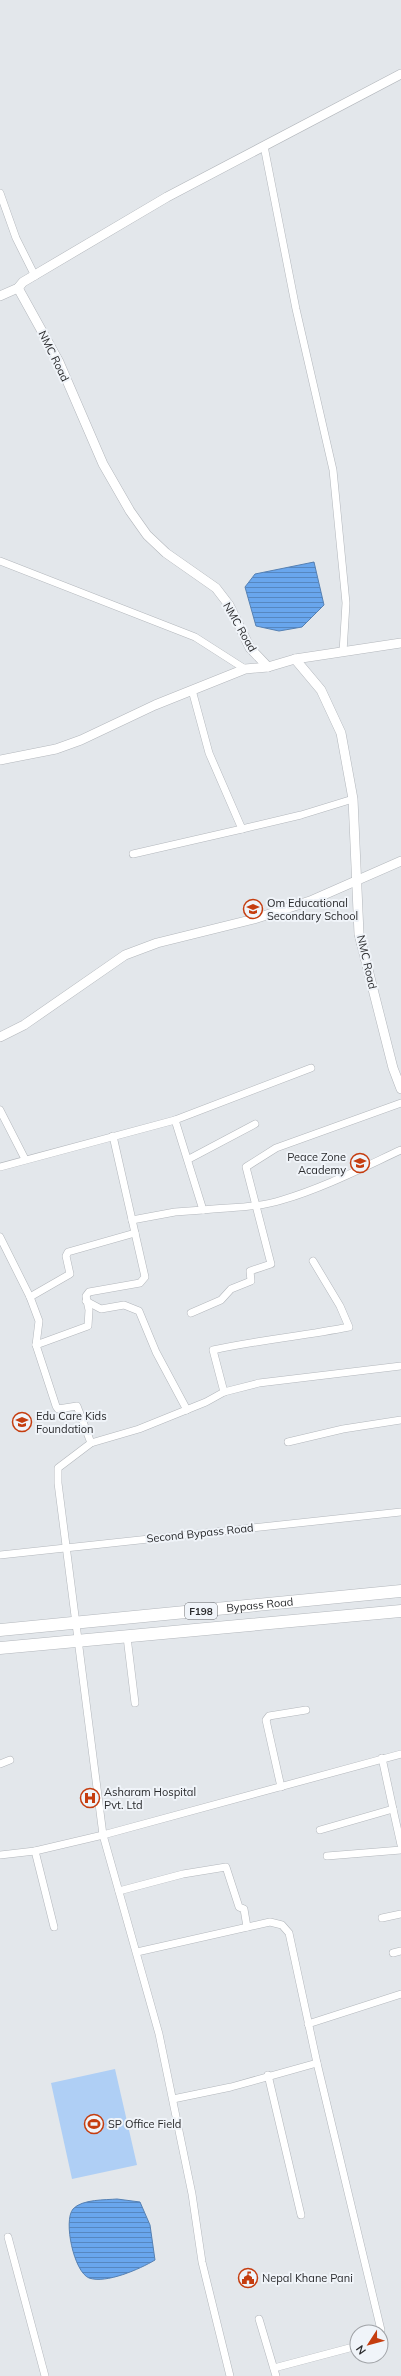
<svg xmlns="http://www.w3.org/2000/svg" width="401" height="2376" viewBox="0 0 401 2376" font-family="Mulish,sans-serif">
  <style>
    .pitch { fill: #afcff5 }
    .water { fill: url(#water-rules); stroke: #5681b3 }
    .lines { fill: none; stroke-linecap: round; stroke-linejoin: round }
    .minor-casing { stroke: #b3b7bc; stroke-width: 8 }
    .tertiary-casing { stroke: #b3b7bc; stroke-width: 10 }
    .primary-casing { stroke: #b3b7bc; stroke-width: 13 }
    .minor { stroke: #fff; stroke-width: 7 }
    .tertiary { stroke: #fff; stroke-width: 9 }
    .primary { stroke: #fff; stroke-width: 12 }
    .labels { text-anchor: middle; stroke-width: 4; stroke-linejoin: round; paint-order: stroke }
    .shield { fill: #f0f4f9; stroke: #65676a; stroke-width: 1 }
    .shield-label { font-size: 10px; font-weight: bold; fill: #292a2c }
    .street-label { font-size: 11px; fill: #292a2c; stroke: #f0f4f9 }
    .poi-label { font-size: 11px; fill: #292a2c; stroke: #f0f4f9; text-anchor: start }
  </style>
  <defs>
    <pattern id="water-rules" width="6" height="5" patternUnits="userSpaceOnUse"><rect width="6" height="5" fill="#69a6ed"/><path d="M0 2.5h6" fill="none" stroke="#5687c0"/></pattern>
  </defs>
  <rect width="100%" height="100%" fill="#e3e7eb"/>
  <!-- pitch -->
  <path class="pitch" d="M 115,2069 L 137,2165 L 72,2179 L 51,2083 Z"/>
  <!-- water -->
  <g class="water">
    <path d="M 314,562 L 324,605 L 302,627 L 279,631 L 256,626 L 245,587 L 255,574 Z"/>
    <path d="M 117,2199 L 140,2202 L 150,2225 L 155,2260 C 140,2269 106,2284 89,2278 C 74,2272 63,2221 73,2209 C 82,2199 106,2200 117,2199 Z"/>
  </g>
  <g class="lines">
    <defs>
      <g id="minor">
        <path d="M 264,146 L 296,309 L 333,470 L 346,603 L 343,652"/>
        <path d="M 0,193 L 16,238 L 35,276"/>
        <path d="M 0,561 L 195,637 L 245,669"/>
        <path d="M 192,690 L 209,753 L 242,829 L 301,815 L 353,799"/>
        <path d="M 133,854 L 242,829"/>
        <path d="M 0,1110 L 25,1159"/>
        <path d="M 175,1120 L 311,1068"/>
        <path d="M 189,1159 L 255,1124"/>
        <path d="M 0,1167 L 175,1120 L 203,1210 C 229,1207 257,1208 282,1200 C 323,1188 362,1168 401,1150"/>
        <path d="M 132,1220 L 175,1212 L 203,1210"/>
        <path d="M 0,1237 L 30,1297 L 39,1321 L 36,1345 L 56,1406 L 58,1409 L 77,1406 L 91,1443"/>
        <path d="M 30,1297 L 70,1274 L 66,1256 L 68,1252 L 135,1233"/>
        <path d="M 86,1301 L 101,1309 L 124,1305 L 139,1311 L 156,1352 L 187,1410"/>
        <path d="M 191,1313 L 221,1300 L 231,1289 L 251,1281 L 250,1271 L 271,1264 L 246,1167 L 276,1148 L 401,1103"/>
        <path d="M 36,1345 L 88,1326 L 89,1310 L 86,1296 L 89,1292 L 140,1283 L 145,1277 L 113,1136"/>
        <path d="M 224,1392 L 213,1350 C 258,1340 304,1336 349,1327 L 340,1306 L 313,1261"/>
        <path d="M 288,1442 L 343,1429 L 401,1420"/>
        <path d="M 0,1555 L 401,1512"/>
        <path d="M 127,1637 L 135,1703"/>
        <path d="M 0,1764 L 10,1760"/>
        <path d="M 281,1787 L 266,1720 L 269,1716 L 306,1710"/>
        <path d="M 393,1809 L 401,1845"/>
        <path d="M 320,1830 L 393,1809 L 382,1758"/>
        <path d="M 35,1851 L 54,1927"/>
        <path d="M 0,1855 L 35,1851 L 103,1835 L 401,1754"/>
        <path d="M 327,1856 L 401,1850"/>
        <path d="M 119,1891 L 183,1874 L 226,1867 L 239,1907 L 244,1909 L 247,1927"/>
        <path d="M 382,1918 L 401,1914"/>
        <path d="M 137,1952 L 270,1922 L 282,1925 L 289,1933 L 317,2063 L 381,2330 L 379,2332"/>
        <path d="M 393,1953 L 401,1951"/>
        <path d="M 308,2024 L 401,1994"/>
        <path d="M 268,2075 L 301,2215"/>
        <path d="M 173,2099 L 231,2087 L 317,2063"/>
        <path d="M 8,2237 L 45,2376"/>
        <path d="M 259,2319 L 276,2376"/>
        <path d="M 274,2368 L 357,2346"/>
        <path d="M 230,2376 L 202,2262 L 192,2194 L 159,2034 L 103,1835 L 58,1483 L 58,1468 L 91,1443 L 139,1429 L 206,1402 L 224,1392 L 259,1383 L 401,1366"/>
      </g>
      <g id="tertiary">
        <path d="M 18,288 L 59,362 L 103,464 L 130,511 L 147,535 L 166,553 L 216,588 L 229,605 L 250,648 L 268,667 L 295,659 L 321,690 L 341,733 L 353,799 L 359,934 L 393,1068 L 401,1089"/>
        <path d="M 0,296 L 18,288 L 23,282 L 167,197 L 401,74"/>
        <path d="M 295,659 L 401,643"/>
        <path d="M 0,760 L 56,749 L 81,740 L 155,705 L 245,669 L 268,667"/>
        <path d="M 0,1037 L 24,1025 L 125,955 L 157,943 L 254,919 L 310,901 L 401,861"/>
      </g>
      <g id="primary">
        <path id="s1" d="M 0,1630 L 401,1591"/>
        <path d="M 0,1648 L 401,1611"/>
      </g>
    </defs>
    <!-- minor casing -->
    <use href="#minor" class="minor-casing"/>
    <!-- tertiary casing -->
    <use href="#tertiary" class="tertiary-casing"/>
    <!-- primary casing -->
    <use href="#primary" class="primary-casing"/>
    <!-- minor -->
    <use href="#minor" class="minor"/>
    <!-- tertiary -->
    <use href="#tertiary" class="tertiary"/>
    <!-- primary -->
    <use href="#primary" class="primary"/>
  </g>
  <!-- icons -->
  <defs>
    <symbol id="school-ring" viewBox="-11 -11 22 22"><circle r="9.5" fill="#f0f4f9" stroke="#c53d0f" stroke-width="1.5"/><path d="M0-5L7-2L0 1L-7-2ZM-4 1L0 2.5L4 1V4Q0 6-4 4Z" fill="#c53d0f"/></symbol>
    <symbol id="hospital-ring" viewBox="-11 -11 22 22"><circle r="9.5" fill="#f0f4f9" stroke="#c53d0f" stroke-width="1.5"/><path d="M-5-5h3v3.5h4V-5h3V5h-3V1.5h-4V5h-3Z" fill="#c53d0f"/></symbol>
    <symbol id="stadium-ring" viewBox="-11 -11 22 22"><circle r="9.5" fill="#f0f4f9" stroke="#c53d0f" stroke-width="1.5"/><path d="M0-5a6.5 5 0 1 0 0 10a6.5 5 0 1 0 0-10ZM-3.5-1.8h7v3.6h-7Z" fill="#c53d0f"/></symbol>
    <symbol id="civic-ring" viewBox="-11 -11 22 22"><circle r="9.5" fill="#f0f4f9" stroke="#c53d0f" stroke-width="1.5"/><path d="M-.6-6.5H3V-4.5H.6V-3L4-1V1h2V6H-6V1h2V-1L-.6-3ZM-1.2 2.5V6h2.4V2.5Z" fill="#c53d0f"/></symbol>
  </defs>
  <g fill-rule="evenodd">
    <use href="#school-ring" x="242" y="898" width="22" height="22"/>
    <use href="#school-ring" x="349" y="1152" width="22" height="22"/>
    <use href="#school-ring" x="11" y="1411" width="22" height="22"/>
    <use href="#hospital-ring" x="79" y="1787" width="22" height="22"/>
    <use href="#stadium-ring" x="83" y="2113" width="22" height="22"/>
    <use href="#civic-ring" x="237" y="2267" width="22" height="22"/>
  </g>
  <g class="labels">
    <!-- shield labels -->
    <rect class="shield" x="185" y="1603" width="32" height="16" rx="3"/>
    <g class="shield-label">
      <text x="201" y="1615">F198</text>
    </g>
    <!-- street labels -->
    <g class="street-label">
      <text transform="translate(54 356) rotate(64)" y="4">NMC Road</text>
      <text transform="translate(240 627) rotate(60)" y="4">NMC Road</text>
      <text transform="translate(367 962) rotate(77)" y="4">NMC Road</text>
      <text transform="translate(200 1533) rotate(-6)" y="4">Second Bypass Road</text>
      <text dy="4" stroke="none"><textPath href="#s1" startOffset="261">Bypass Road</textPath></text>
    </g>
    <!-- poi labels -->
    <g class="poi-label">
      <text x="267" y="907">Om Educational<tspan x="267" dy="13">Secondary School</tspan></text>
      <text x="346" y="1161" text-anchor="end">Peace Zone<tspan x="346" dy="13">Academy</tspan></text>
      <text x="36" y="1420">Edu Care Kids<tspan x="36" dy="13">Foundation</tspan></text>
      <text x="104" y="1796">Asharam Hospital<tspan x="104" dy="13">Pvt. Ltd</tspan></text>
      <text x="108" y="2128">SP Office Field</text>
      <text x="262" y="2282">Nepal Khane Pani</text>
    </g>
  </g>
  <!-- north arrow -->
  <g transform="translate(369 2344) rotate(234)"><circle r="19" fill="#f0f4f9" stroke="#a0a3a7"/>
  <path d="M0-3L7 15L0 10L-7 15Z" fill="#c53d0f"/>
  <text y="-6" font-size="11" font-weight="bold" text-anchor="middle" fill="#292a2c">N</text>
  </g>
</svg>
